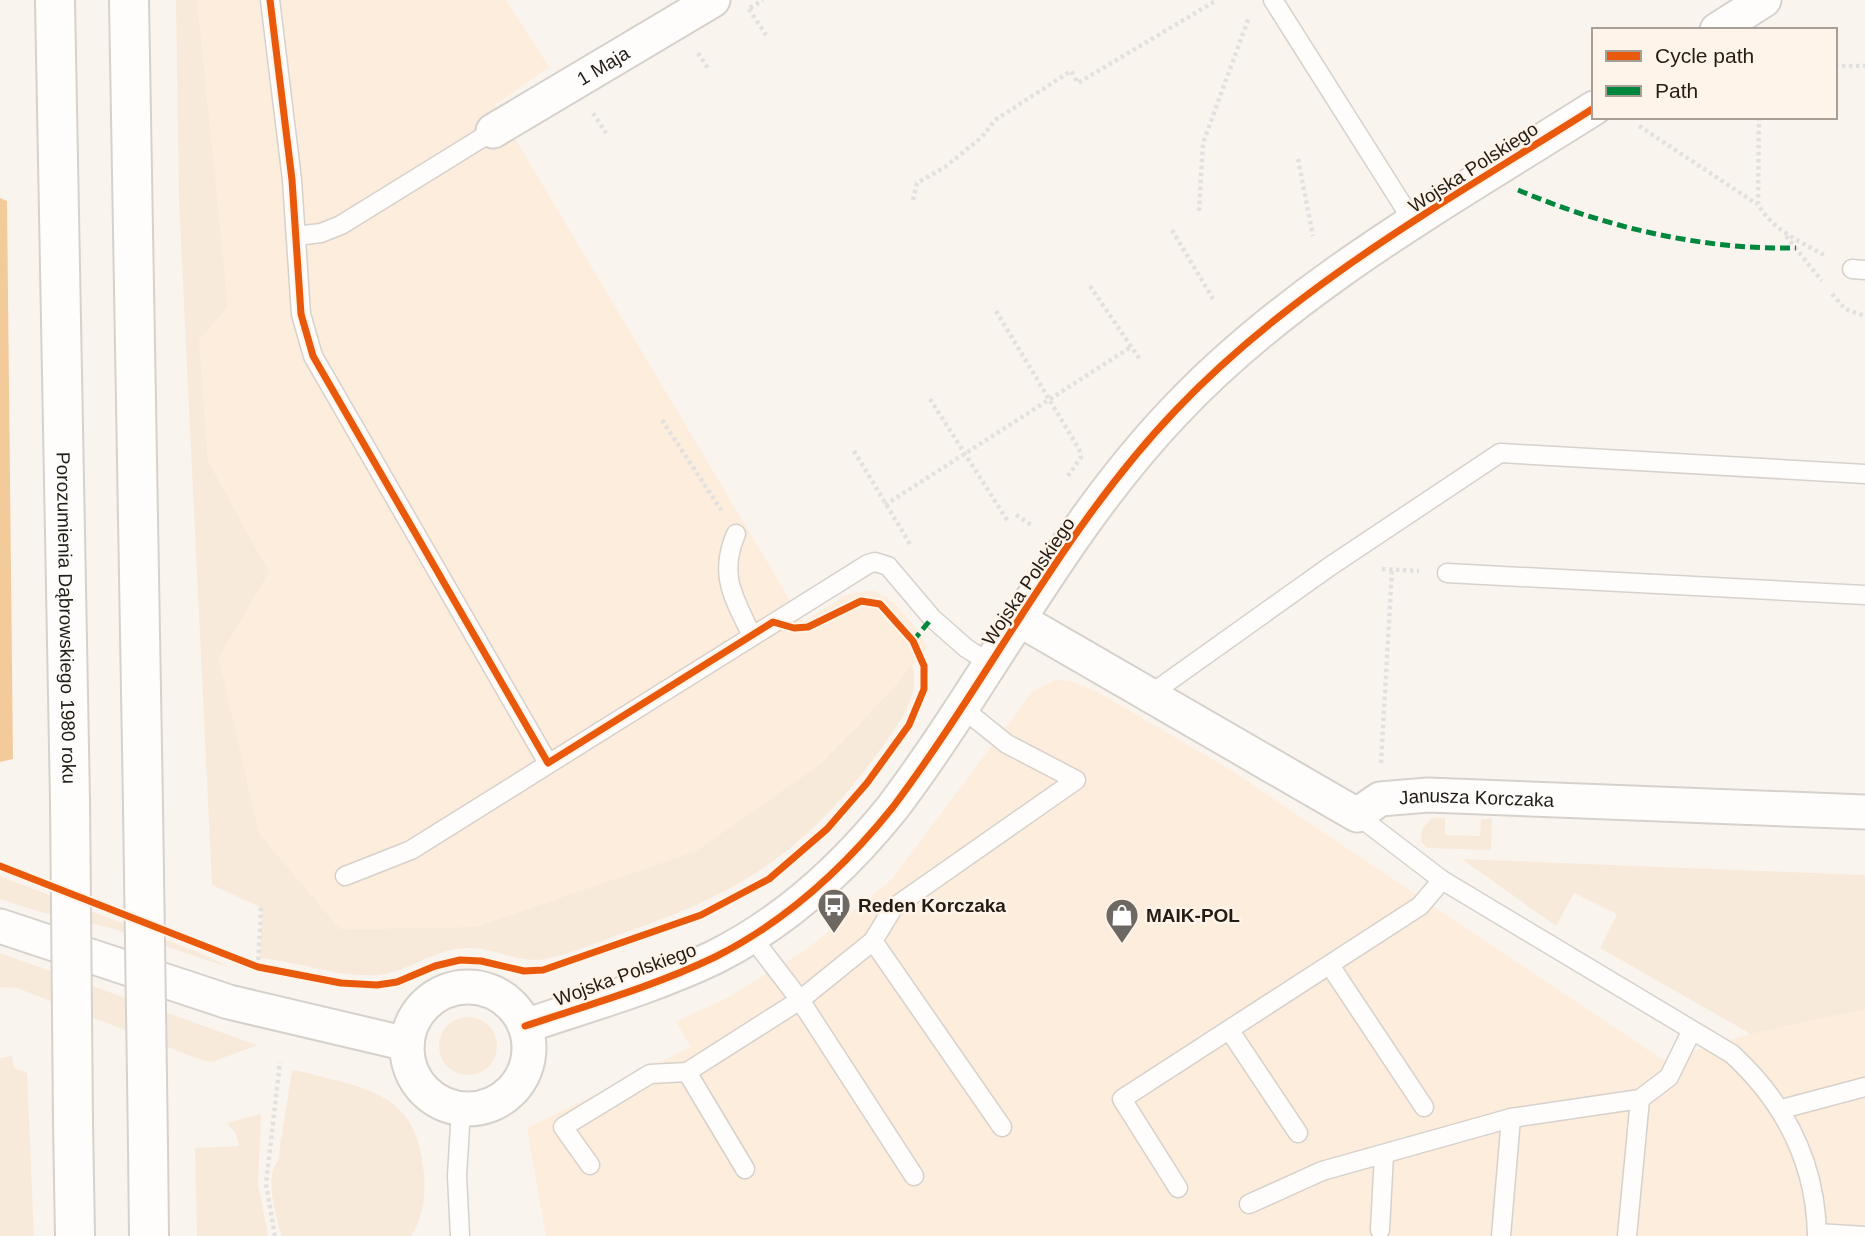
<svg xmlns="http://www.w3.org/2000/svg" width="1865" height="1236" viewBox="0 0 1865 1236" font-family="Helvetica,sans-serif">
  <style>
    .built { fill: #fdeddd }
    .green { fill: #f8eada }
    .forest { fill: #f3cb9b }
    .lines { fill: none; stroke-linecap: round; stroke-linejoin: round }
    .lane-casing { stroke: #d7d1cb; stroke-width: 21 }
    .street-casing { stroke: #d7d1cb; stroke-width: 37 }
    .primary-casing { stroke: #d7d1cb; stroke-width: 42 }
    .path { stroke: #e3e1e0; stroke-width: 4.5; stroke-dasharray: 3.5 3.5; stroke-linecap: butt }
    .lane { stroke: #fefdfc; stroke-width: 18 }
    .street { stroke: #fefdfc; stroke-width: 33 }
    .primary { stroke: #fefdfc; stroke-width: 38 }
    .primary-bridge-casing { stroke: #d7d1cb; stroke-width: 42; stroke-linecap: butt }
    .primary-bridge { stroke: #fefdfc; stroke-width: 38 }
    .quiet { stroke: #00873e; stroke-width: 5; stroke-dasharray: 10 5; stroke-linecap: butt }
    .cycleway-casing { stroke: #fff4e9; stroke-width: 11 }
    .cycleway { stroke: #e8590c; stroke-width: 7 }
    .labels { text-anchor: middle; stroke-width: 5; stroke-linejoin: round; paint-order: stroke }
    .street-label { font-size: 19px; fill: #231d16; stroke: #fff4e9 }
    .poi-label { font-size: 19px; font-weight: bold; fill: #231d16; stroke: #fff4e9; text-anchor: start }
  </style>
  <rect width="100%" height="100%" fill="#faf4ee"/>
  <!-- built -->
  <g class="built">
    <path d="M 197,0 L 506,0 L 549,67 L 495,105 L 803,622 L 846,595 L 872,590 L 891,600 L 912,623 L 928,647 L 891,691 L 819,765 L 696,851 L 475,927 L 340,929 L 259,833 L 219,658 L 269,572 L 208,461 L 199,339 Z"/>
    <path d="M 1055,680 L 1070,681 L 1096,691 L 1229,769 L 1663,1060 L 1751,1034 L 1865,1009 L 1865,1236 L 546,1236 L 527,1128 L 691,1047 L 676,1022 L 729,997 L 807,949 L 891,880 L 1033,691 Z"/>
  </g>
  <!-- green -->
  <g class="green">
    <path d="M 176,0 L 197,0 L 228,308 L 199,339 L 208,461 L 269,572 L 219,658 L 259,833 L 340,929 L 475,927 L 696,851 L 819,765 L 891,691 L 912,664 C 922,696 897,726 880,750 C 805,852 744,891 627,932 C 600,941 573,953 546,959 C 518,964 494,947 466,948 C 434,949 409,972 378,975 C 339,978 299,962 260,958 L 262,908 L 212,885 L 179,200 Z"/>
    <path d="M 1432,818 L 1445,818 L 1445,835 L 1480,836 L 1481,820 L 1492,818 L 1491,850 L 1427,848 L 1421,841 L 1422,828 Z"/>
    <path d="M 1462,859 L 1865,875 L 1865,1009 L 1751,1034 L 1600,948 L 1617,914 L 1574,893 L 1556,926 Z"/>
    <path d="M 0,876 L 200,953 L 231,968 L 111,928 L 40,912 L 0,899 Z"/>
    <path d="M 0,953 L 257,1045 L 212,1062 L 204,1061 L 17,988 L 0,987 Z"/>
    <circle cx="468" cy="1046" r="29"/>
    <path d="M 12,1056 L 14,1068 L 27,1073 L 34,1236 L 0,1236 L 0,1058 Z"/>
    <path d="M 292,1070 C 307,1072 321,1077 335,1080 C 391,1094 418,1111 424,1173 C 426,1193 423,1219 411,1236 L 281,1236 C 277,1216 263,1178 278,1161 Z"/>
    <path d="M 261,1114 L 258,1184 L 268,1236 L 197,1236 L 195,1148 L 239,1146 L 236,1134 L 227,1123 Z"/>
  </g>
  <!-- forest -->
  <path class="forest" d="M 0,198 L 7,201 L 13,759 L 0,762 Z"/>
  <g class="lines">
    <defs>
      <g id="lane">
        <path d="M 270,0 L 292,180 L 301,314 L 313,356 L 548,763"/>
        <path d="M 1273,0 L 1414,223"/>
        <path d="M 296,236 L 321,233 L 341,225 L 493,131"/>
        <path d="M 1852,269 L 1865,270"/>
        <path d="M 736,534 C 718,575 734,598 752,636"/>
        <path d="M 1447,573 L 1865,595"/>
        <path d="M 1148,696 L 1329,567 L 1500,453 L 1865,474"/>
        <path d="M 1357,815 L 1442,880 L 1732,1054 C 1785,1103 1816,1162 1817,1236"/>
        <path d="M 345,876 L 411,850 L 868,564 L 875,562 L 888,566 L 932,618 L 966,648 L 991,664"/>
        <path d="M 751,936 L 800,1000 L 914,1176"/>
        <path d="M 873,941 L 1002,1127"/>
        <path d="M 1331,967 L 1424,1107"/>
        <path d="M 1230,1031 L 1298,1133"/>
        <path d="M 687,1072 L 745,1169"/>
        <path d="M 1782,1109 L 1865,1087"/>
        <path d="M 590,1165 L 563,1127 L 650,1074 L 687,1072 L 800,1000 L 873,941 L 893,908 L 1076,780 L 1007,744 L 962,708"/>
        <path d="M 1178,1188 L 1122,1099 L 1420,906 L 1442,880"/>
        <path d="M 1249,1204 L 1322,1171 L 1511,1118 L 1640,1099 L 1669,1077 L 1691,1032"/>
        <path d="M 1380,1230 L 1384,1154"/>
        <path d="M 1817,1233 L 1865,1236"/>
        <path d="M 460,1236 L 457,1176 L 461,1109"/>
        <path d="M 1501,1236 L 1511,1118"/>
        <path d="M 1627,1236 L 1640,1099"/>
      </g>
      <g id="street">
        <path d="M 1717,30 L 1764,0"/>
        <path id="s1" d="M 493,131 L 713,0"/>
        <path id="s2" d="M 1020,620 L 1357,815 L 1380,799 L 1428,795 L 1865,812"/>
        <path d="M 0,926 L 229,1002 L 407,1044"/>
        <circle cx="468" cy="1048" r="61"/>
        <path d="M 525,1026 C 588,1005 655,986 715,957 C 785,922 844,868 893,807 C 990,678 1063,528 1175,411 C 1293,286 1449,200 1594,108"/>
      </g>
      <g id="primary">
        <path id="s3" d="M 55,0 L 70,801"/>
        <path d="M 129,0 L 143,806"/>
        <path d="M 73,1121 L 75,1236"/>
        <path d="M 148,1146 L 149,1236"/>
      </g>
    </defs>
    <!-- lane casing -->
    <use href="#lane" class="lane-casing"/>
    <!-- street casing -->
    <use href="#street" class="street-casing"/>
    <!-- primary casing -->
    <use href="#primary" class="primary-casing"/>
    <!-- path -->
    <g class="path">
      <path d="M 750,8 L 763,0"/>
      <path d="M 749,9 L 766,35"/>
      <path d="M 698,53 L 709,70"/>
      <path d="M 1835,66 L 1865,66"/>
      <path d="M 593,113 L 606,133"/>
      <path d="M 1759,117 L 1758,204 C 1772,230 1801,242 1826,256"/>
      <path d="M 1639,126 L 1757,204"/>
      <path d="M 1298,159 L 1313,236"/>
      <path d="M 913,200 L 917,183 L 945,167 L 982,137 L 995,120 L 1071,71 L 1078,83 L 1217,0"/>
      <path d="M 1199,211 L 1203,143 L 1249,17"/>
      <path d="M 1172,230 L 1213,299"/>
      <path d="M 1786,236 L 1822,281"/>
      <path d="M 1090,286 L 1141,361"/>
      <path d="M 1832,294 L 1845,309 L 1865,316"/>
      <path d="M 996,311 L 1079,449 L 1081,457 L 1068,476"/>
      <path d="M 930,399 L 1009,523"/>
      <path d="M 662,420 L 721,510"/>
      <path d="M 854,451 L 910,544"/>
      <path d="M 885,505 L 1131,347"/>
      <path d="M 1016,515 L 1033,526"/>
      <path d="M 1382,569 L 1419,571"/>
      <path d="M 1381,763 L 1392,570"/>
      <path d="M 258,967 L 261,907"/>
      <path d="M 275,1236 L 266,1184 L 280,1062"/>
    </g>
    <!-- lane -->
    <use href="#lane" class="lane"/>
    <!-- street -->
    <use href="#street" class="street"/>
    <!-- primary -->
    <use href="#primary" class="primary"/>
    <defs>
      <g id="primary-bridge">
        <path d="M 70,801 L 73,1121"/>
        <path d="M 143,806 L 148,1146"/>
      </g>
    </defs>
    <!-- primary-bridge casing -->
    <use href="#primary-bridge" class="primary-bridge-casing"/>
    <!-- primary-bridge -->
    <use href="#primary-bridge" class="primary-bridge"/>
    <!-- quiet -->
    <g class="quiet">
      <path d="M 1518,190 C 1605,227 1702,250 1796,248"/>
      <path d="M 913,641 L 932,618"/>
    </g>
    <defs>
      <g id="cycleway">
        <path d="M 0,866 L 258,967 L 341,983 L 377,985 L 397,982 L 435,966 L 460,960 L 481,961 L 524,971 L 543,970 L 701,915 L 769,879 L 827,829 L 867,783 L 909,725 L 924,689 L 924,666 L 913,641 L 880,604 L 861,601 L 808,627 L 794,628 L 773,622 L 548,763 L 313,356 L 301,314 L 292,180 L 270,0"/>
        <path d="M 525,1026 C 588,1005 655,986 715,957 C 785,922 844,868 893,807 C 990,678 1063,528 1175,411 C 1293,286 1449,200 1594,108"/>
      </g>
    </defs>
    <!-- cycleway casing -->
    <use href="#cycleway" class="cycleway-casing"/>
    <!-- cycleway -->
    <use href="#cycleway" class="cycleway"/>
  </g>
  <!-- icons -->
  <defs>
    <symbol id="bus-pin" viewBox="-11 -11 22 30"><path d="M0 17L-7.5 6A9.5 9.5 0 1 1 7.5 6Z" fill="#6e6862" stroke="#fff4e9"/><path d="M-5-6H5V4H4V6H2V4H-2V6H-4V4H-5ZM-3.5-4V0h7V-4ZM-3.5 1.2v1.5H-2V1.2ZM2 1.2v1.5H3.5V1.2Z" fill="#fff"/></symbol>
    <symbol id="shop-pin" viewBox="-11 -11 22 30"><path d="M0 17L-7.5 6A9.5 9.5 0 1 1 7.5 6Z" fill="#6e6862" stroke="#fff4e9"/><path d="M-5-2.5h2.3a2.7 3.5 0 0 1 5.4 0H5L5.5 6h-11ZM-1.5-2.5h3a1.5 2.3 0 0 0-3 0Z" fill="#fff"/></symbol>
  </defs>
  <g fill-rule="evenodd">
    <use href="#bus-pin" x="815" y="886" width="38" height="52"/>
    <use href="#shop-pin" x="1103" y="896" width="38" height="52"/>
  </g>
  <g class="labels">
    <!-- street labels -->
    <g class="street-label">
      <text dy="7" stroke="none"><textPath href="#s1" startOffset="128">1 Maja</textPath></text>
      <text transform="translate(1473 167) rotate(-33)" y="7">Wojska Polskiego</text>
      <text transform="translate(1028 581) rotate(-56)" y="7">Wojska Polskiego</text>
      <text dy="7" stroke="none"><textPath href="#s3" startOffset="618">Porozumienia Dąbrowskiego 1980 roku</textPath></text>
      <text dy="7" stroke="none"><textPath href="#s2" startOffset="514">Janusza Korczaka</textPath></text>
      <text transform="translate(625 974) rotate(-20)" y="7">Wojska Polskiego</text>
    </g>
    <!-- poi labels -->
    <g class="poi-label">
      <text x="858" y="912">Reden Korczaka</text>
      <text x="1146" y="922">MAIK-POL</text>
    </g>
  </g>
  <!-- legend -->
  <rect x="1592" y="28" width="245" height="91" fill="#fff4e9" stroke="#a79e95" stroke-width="2"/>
  <rect x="1606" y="51" width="35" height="10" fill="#e8590c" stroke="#a79e95" stroke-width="2"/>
  <text x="1655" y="63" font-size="21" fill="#231d16">Cycle path</text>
  <rect x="1606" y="86" width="35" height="10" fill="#00873e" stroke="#a79e95" stroke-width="2"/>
  <text x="1655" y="98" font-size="21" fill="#231d16">Path</text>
</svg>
